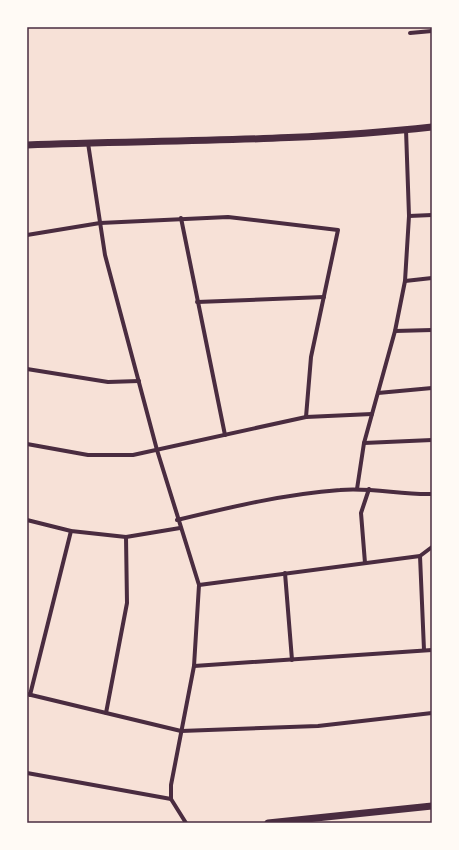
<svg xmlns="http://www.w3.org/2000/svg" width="459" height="850" viewBox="0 0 459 850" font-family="Poppins,sans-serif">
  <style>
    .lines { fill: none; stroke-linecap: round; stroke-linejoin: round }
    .minor { stroke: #4a2c40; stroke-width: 4 }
    .tertiary { stroke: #4a2c40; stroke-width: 7 }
    .neatline { fill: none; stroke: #4a2c40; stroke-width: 1.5 }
  </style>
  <rect width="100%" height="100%" fill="#f7e1d7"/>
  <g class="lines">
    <!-- minor -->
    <g class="minor">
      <path d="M 410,33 L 432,31"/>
      <path d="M 88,143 L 105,255 L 157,450 L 199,585 L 194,666 L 171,785 L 171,799 L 186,823"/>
      <path d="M 409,216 L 432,215"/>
      <path d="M 181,218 L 225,435"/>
      <path d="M 27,235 L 100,223 L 228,217 L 338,230 L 311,357 L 306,417"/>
      <path d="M 405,281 L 432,278"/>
      <path d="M 197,302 L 324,297"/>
      <path d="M 395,331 L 432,330"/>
      <path d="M 27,369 L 108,382 L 139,381"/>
      <path d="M 378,393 L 432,388"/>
      <path d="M 364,443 L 432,440"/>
      <path d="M 27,444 L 88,455 L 133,455 L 306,417 L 372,414"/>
      <path d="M 357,489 L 364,443 L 395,331 L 405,281 L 409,216 L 406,130"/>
      <path d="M 27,520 L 71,531 L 126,537 L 180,528"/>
      <path d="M 177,520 C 231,507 285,494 340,490 C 371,487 401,495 432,494"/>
      <path d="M 420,556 L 424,650"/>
      <path d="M 365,563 L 361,513 L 369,489"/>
      <path d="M 285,573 L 292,660"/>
      <path d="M 199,585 L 420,556 L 432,547"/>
      <path d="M 194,666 L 432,650"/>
      <path d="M 27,694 L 181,731 L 318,726 L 432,713"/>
      <path d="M 30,695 L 71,531"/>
      <path d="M 106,713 L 127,603 L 126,537"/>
      <path d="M 27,773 L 171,799"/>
    </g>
    <!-- tertiary -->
    <g class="tertiary">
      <path d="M 27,145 C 162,140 297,142 432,127"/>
      <path d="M 268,823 L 432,806"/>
    </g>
  </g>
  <!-- border -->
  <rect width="459" height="850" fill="none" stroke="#fffaf5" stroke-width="56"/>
  <rect x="28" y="28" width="403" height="794" class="neatline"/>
</svg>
